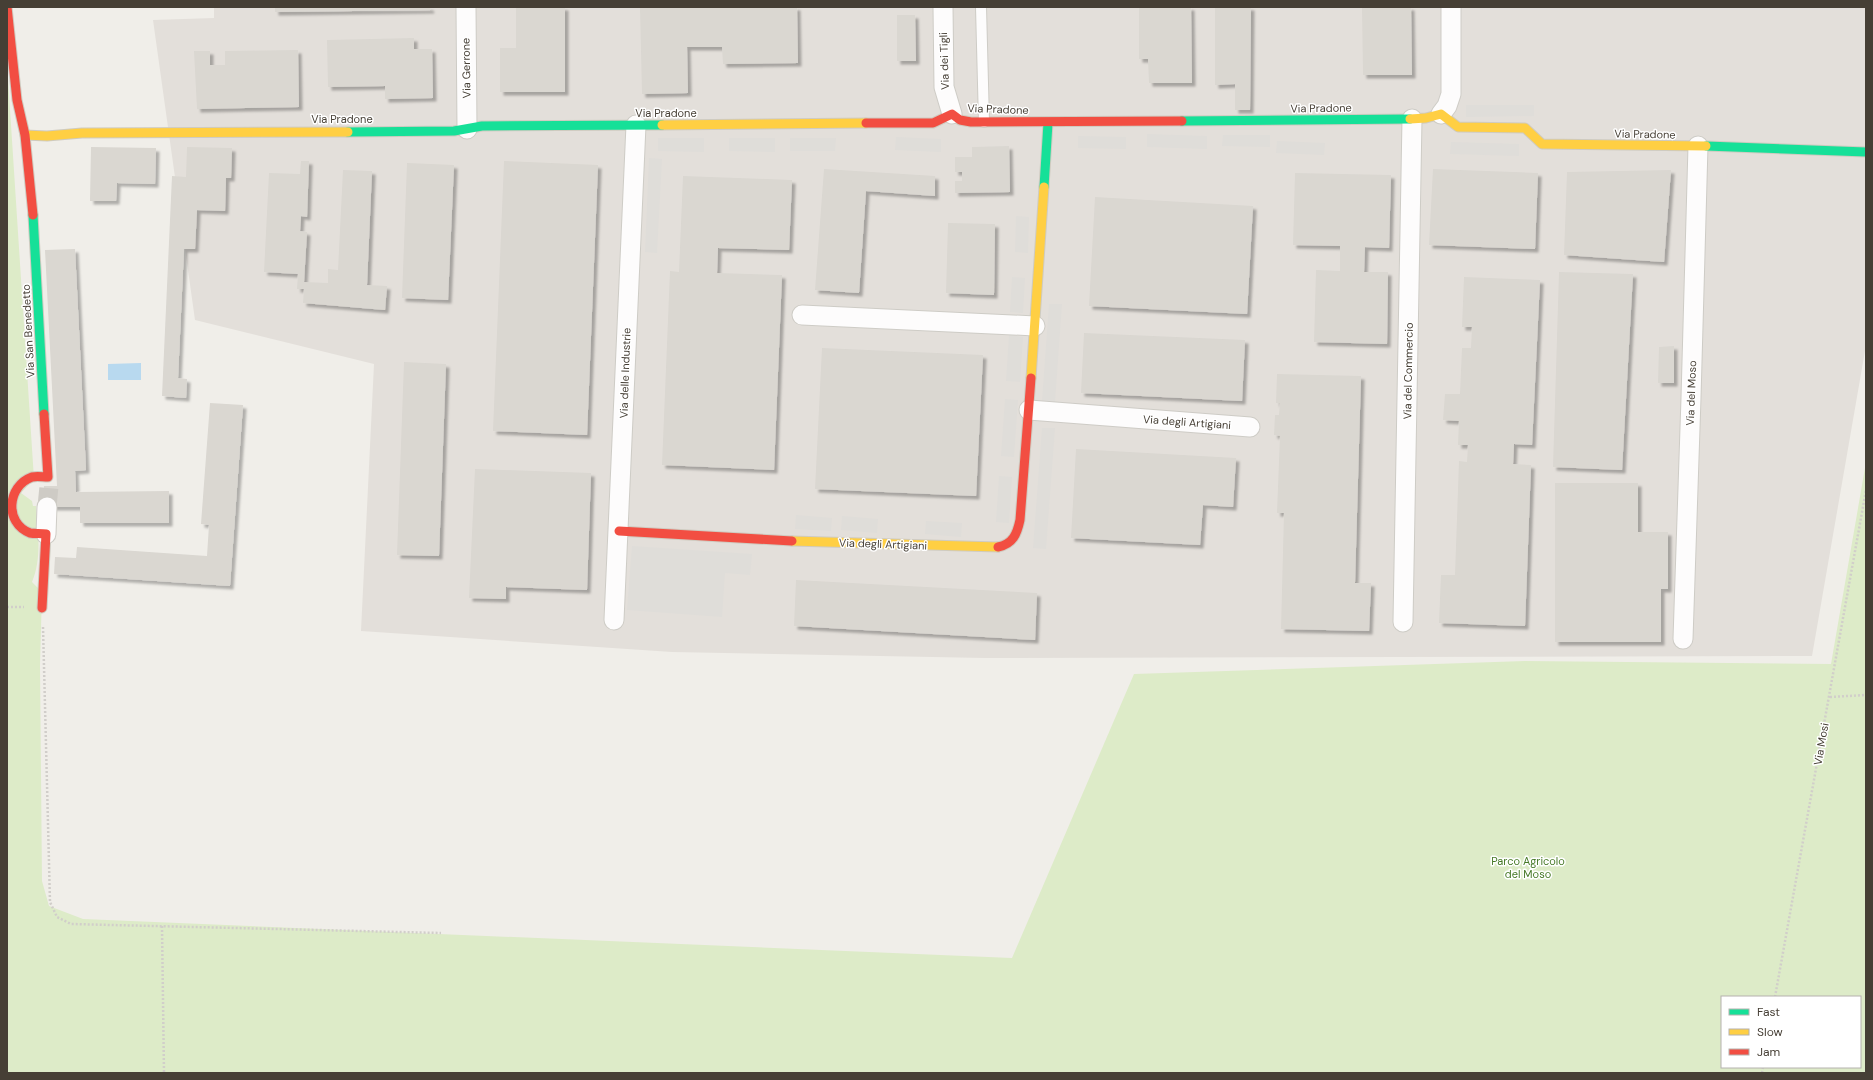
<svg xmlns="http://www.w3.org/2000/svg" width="1873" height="1080" viewBox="0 0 1873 1080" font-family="'DM Sans',sans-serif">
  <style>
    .industrial { fill: #e3dfda }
    .green { fill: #ddebc8; fill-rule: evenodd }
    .parking { fill: #dfddd9 }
    .water { fill: #b8d9ef }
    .building { fill: #dad7d1; filter: url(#shadow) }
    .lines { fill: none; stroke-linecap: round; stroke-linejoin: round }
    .street-tunnel { stroke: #cecbc5; stroke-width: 19; stroke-dasharray: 19 10; stroke-linecap: butt }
    .lane-casing { stroke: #ceccc6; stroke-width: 12 }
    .street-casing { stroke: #ceccc6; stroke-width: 21 }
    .fast-casing { stroke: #cfcbc0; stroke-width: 11 }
    .slow-casing { stroke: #cfcbc0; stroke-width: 11 }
    .jam-casing { stroke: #cfcbc0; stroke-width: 11 }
    .path { stroke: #d1ceca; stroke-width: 2.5; stroke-dasharray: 2 2; stroke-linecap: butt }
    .lane { stroke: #fdfcfc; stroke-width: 10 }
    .street { stroke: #fdfcfc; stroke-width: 19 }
    .fast { stroke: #16e098; stroke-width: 9 }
    .slow { stroke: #ffcf43; stroke-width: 9 }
    .jam { stroke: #f24e42; stroke-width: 9 }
    .labels { text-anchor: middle; stroke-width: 3; stroke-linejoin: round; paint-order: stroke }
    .street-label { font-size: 11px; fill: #463f35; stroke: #fff }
    .park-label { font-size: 11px; fill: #467927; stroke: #fff }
  </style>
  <defs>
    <filter id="shadow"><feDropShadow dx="3.5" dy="3.5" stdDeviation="1" flood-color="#0004"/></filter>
  </defs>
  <rect width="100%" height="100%" fill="#f0eee9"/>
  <!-- industrial -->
  <path class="industrial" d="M 214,7 L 1866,7 L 1866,345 L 1812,656 L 985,658 L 672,652 L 361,631 L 374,364 L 195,320 L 153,20 L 214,18 Z"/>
  <!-- green -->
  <path class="green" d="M 7,63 L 34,479 L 21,493 L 32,501 L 33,506 L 36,506 C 38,532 42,558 32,582 L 42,592 L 40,665 L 42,881 L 49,906 L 83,919 L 1012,958 L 1134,674 L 1525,661 L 1831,664 L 1866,462 L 1866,1073 L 7,1073 ZM 1722,997 L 1860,997 L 1860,1067 L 1722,1067 Z"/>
  <!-- parking -->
  <g class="parking">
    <path d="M 1466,105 L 1534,105 L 1534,116 L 1466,117 Z"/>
    <path d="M 1147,134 L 1207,136 L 1207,149 L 1147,147 Z"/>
    <path d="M 1223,135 L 1270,135 L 1270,147 L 1222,146 Z"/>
    <path d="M 1078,136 L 1126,137 L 1126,149 L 1078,148 Z"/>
    <path d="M 896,137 L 941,139 L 941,152 L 895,150 Z"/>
    <path d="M 658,138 L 704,138 L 704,152 L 658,151 Z"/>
    <path d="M 729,138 L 775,138 L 775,152 L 729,151 Z"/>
    <path d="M 790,138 L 836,138 L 835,151 L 790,151 Z"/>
    <path d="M 1277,141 L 1325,143 L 1324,155 L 1276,153 Z"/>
    <path d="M 1451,142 L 1519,144 L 1519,156 L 1450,154 Z"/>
    <path d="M 649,158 L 662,159 L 657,253 L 645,252 Z"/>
    <path d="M 1016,216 L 1029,217 L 1028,253 L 1015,252 Z"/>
    <path d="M 1012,277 L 1025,278 L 1023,313 L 1010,312 Z"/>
    <path d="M 1049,304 L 1062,304 L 1055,402 L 1042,401 Z"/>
    <path d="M 1009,335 L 1023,337 L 1020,382 L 1006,381 Z"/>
    <path d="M 1005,399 L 1018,400 L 1014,457 L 1001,456 Z"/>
    <path d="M 1042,428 L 1055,428 L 1046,549 L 1033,548 Z"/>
    <path d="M 999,476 L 1012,477 L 1009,523 L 996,522 Z"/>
    <path d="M 796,515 L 832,518 L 831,531 L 795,529 Z"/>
    <path d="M 842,516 L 878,519 L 877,533 L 841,530 Z"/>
    <path d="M 926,521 L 962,523 L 961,537 L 925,534 Z"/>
    <path d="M 632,546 L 752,554 L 750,575 L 725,573 L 722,617 L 627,610 Z"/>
  </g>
  <!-- water -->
  <path class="water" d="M 141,363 L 141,380 L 108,380 L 108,364 Z"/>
  <!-- building -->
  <g class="building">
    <path d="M 275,7 L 430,7 L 431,10 L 275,12 Z"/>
    <path d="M 516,7 L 565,7 L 565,92 L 500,92 L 500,48 L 516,48 Z"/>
    <path d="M 640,7 L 797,7 L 798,63 L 723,64 L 722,47 L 687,47 L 688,93 L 642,94 Z"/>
    <path d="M 1139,7 L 1191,7 L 1192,83 L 1149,83 L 1148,59 L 1139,59 Z"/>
    <path d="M 1215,7 L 1251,7 L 1250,110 L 1235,110 L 1235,84 L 1215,85 Z"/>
    <path d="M 1362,7 L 1411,7 L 1412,75 L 1363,75 Z"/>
    <path d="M 897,15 L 915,15 L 916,61 L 897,61 Z"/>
    <path d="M 414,38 L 414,49 L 432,49 L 433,98 L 385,99 L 385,86 L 328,87 L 327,40 Z"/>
    <path d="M 298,50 L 299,107 L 197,109 L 194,51 L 210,51 L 210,65 L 225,65 L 225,51 Z"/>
    <path d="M 1009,146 L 1010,192 L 955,193 L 955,181 L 962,181 L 962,172 L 955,172 L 955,157 L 972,157 L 972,147 Z"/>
    <path d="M 91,147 L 156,148 L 155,184 L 117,183 L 116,201 L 90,201 Z"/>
    <path d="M 187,147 L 232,148 L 231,178 L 226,178 L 225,211 L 197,210 L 195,249 L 184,249 L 178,378 L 187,379 L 186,398 L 162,396 L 172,176 L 186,177 Z"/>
    <path d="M 301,161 L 309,161 L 307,217 L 301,216 L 300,231 L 307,232 L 304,282 L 328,283 L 328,269 L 338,270 L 343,170 L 372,171 L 367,285 L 387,286 L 385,310 L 303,303 L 304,289 L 297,289 L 298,274 L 264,272 L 269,173 L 300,174 Z"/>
    <path d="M 504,161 L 598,165 L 587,435 L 493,431 Z"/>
    <path d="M 407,163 L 454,165 L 448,300 L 402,298 Z"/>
    <path d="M 824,169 L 935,176 L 935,196 L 866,191 L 859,293 L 815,290 Z"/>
    <path d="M 1433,169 L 1538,173 L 1535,249 L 1429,245 Z"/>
    <path d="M 1671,170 L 1664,262 L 1564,255 L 1567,172 Z"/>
    <path d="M 1295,173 L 1391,175 L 1389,248 L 1365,247 L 1364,272 L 1388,272 L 1387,344 L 1314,342 L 1316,270 L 1340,271 L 1340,246 L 1293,245 Z"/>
    <path d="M 683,176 L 792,180 L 789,250 L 718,248 L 717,273 L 782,275 L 774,470 L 662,465 L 670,271 L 679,272 Z"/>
    <path d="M 1095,197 L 1253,206 L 1247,314 L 1089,306 Z"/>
    <path d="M 948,223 L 995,224 L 994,295 L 946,293 Z"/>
    <path d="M 75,249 L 86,470 L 75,471 L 76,492 L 169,491 L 169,523 L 80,523 L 80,507 L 43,507 L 44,486 L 57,486 L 45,250 Z"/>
    <path d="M 1559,272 L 1633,274 L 1622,470 L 1553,467 Z"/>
    <path d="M 1464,277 L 1540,280 L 1532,445 L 1514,444 L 1513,464 L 1531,465 L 1525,626 L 1439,623 L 1441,575 L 1455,575 L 1459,461 L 1467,462 L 1468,445 L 1458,445 L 1459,421 L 1443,420 L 1445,394 L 1460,394 L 1462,348 L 1471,348 L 1472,327 L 1462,327 Z"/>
    <path d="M 1084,333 L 1245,340 L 1242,401 L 1081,393 Z"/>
    <path d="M 1674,346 L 1674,383 L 1658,383 L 1659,347 Z"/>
    <path d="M 822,348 L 983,355 L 976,496 L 815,489 Z"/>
    <path d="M 404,362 L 446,364 L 439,556 L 397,555 Z"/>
    <path d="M 1277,374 L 1361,376 L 1355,583 L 1371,583 L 1369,631 L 1281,629 L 1284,513 L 1277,513 L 1280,436 L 1274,435 L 1275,415 L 1279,415 L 1280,403 L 1276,403 Z"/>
    <path d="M 210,403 L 243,405 L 230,586 L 54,574 L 55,557 L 76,558 L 77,547 L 207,556 L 209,525 L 201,524 Z"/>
    <path d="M 1076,449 L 1236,458 L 1233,507 L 1203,505 L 1200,545 L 1071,538 Z"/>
    <path d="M 475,469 L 591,473 L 587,590 L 506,587 L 506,599 L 469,598 Z"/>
    <path d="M 1555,483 L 1638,483 L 1638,532 L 1668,532 L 1668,589 L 1661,589 L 1661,642 L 1555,642 Z"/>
    <path d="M 796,580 L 1037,593 L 1035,640 L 794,626 Z"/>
  </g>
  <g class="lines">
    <!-- street-tunnel -->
    <path class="street-tunnel" d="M 47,507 L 49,486"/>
    <defs>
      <path id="lane" d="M 981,7 L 984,122"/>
      <g id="street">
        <path d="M 466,7 L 467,129"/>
        <path d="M 943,7 L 944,87 L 952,114"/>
        <path d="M 1441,114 L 1447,106 L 1451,94 L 1451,7"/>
        <path d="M 802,315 L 1035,326"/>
        <path d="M 1029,410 L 1250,427"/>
        <path d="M 46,534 L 47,507"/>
        <path d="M 614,620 L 636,125"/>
        <path d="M 1403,622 L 1412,119"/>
        <path d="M 1683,639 L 1691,398 L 1698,146"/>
      </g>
      <g id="fast">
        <path d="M 1182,121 L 1410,119"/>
        <path d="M 348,132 L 454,131 L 482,126 L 662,125"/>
        <path d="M 1706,146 L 1866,152"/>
        <path d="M 1044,187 L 1048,123"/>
        <path d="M 33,215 L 44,414"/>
      </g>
      <g id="slow">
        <path d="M 1410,119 L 1426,118 L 1441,114 L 1458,127 L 1525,128 L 1542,144 L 1706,146"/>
        <path d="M 662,125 L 866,123"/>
        <path d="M 25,135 L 47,136 L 82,133 L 348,132"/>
        <path d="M 1031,378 L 1044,187"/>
        <path d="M 792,541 L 998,547"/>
      </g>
      <g id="jam">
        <path d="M 7,7 L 17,100 L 25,135 L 33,215"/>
        <path d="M 866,123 L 933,123 L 952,114 L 960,120 L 971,122 L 1182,121"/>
        <path d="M 619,531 L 792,541"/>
        <path d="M 998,547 C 1013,544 1017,534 1020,520 L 1031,378"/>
        <path d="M 42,608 L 46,534 C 41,533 35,534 30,533 C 4,523 7,486 32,477 C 37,476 43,477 48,477 L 44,414"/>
      </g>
    </defs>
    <!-- lane casing -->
    <use href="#lane" class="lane-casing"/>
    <!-- street casing -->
    <use href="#street" class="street-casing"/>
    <!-- fast casing -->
    <use href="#fast" class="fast-casing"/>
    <!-- slow casing -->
    <use href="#slow" class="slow-casing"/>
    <!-- jam casing -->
    <use href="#jam" class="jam-casing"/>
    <!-- path -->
    <g class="path">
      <path d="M 7,607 L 24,607"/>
      <path d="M 43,627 L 50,902 L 57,917 L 71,924 L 441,933"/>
      <path d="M 1830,697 L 1866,695"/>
      <path d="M 162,926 L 164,1073"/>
      <path d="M 1775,997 L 1866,490"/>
      <path d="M 1762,1073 L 1763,1067"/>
    </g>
    <!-- lane -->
    <use href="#lane" class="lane"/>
    <!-- street -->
    <use href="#street" class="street"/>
    <!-- fast -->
    <use href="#fast" class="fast"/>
    <!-- slow -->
    <use href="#slow" class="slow"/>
    <!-- jam -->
    <use href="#jam" class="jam"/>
  </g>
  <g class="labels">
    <!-- street labels -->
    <g class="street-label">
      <text transform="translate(944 61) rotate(-92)" y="4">Via dei Tigli</text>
      <text transform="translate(466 68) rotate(-91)" y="4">Via Gerrone</text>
      <text transform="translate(1321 108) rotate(-1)" y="4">Via Pradone</text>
      <text transform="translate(998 109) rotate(2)" y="4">Via Pradone</text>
      <text x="666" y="117">Via Pradone</text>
      <text x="342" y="123">Via Pradone</text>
      <text transform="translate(1645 134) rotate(1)" y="4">Via Pradone</text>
      <text transform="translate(28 331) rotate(-93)" y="4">Via San Benedetto</text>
      <text transform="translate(1408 371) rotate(-89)" y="4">Via del Commercio</text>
      <text transform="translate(625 373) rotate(-88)" y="4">Via delle Industrie</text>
      <text transform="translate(1691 393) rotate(-88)" y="4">Via del Moso</text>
      <text transform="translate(1187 422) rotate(4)" y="4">Via degli Artigiani</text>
      <text transform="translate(883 544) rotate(2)" y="4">Via degli Artigiani</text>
      <text transform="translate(1821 744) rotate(-80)" y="4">Via Mosi</text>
    </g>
    <!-- park labels -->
    <g class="park-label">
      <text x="1528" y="865">Parco Agricolo<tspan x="1528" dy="13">del Moso</tspan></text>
    </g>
  </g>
  <!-- border -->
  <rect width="1873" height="1080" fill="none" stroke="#463f35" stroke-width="16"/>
  <!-- legend -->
  <rect x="1721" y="996" width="140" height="72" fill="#ffffff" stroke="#b5b2ae"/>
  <rect x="1729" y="1009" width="20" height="6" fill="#16e098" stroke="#b5b2ae"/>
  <text x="1757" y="1016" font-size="12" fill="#463f35">Fast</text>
  <rect x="1729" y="1029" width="20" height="6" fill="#ffcf43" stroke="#b5b2ae"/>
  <text x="1757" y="1036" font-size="12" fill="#463f35">Slow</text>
  <rect x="1729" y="1049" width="20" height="6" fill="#f24e42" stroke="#b5b2ae"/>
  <text x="1757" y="1056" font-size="12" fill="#463f35">Jam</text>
</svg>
